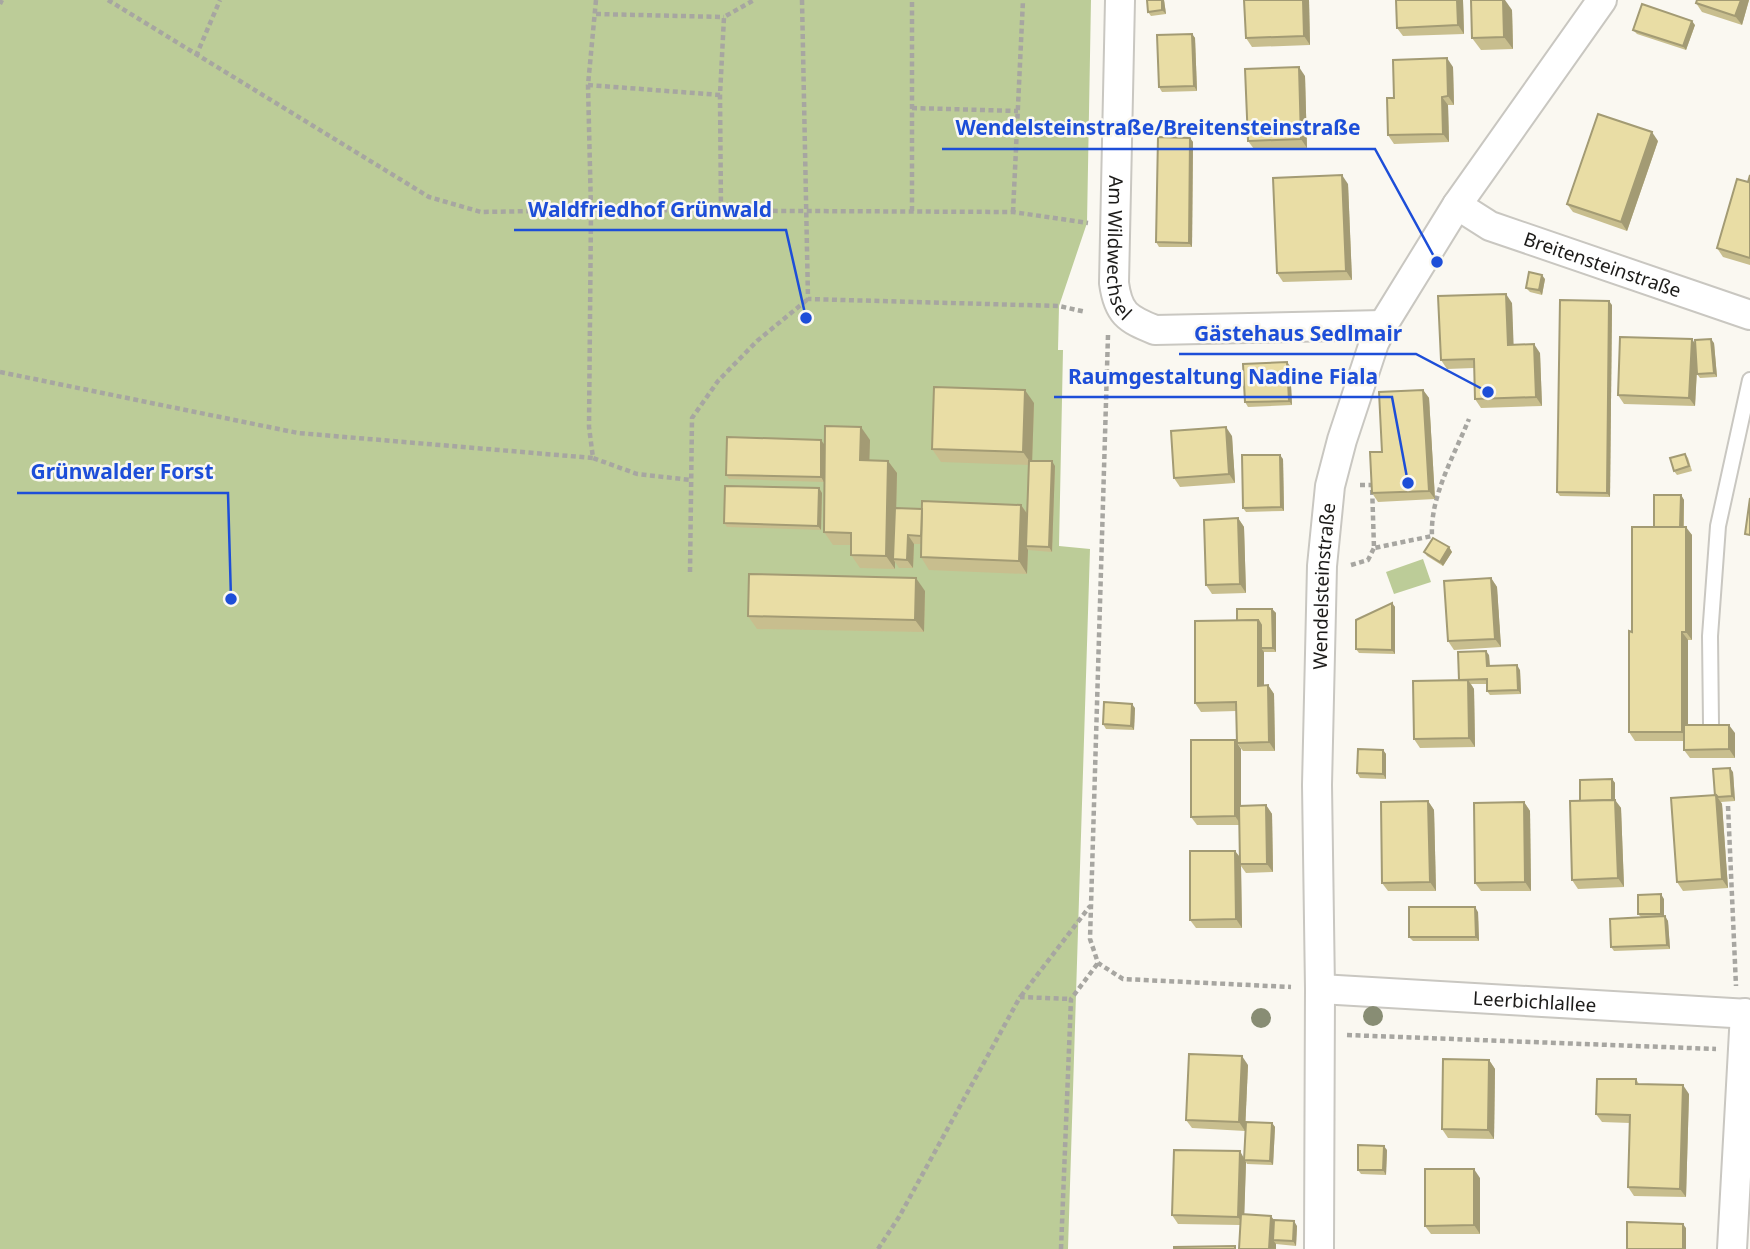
<svg xmlns="http://www.w3.org/2000/svg" width="1750" height="1249" viewBox="0 0 1750 1249" font-family="'Noto Sans',sans-serif">
  <style>
    .green { fill: #bccc98 }
    .lines { fill: none; stroke-linecap: round; stroke-linejoin: round }
    .service-casing { stroke: #c9c7c1; stroke-width: 18 }
    .minor-casing { stroke: #c9c7c1; stroke-width: 32 }
    .path { stroke: #a7a6a1; stroke-width: 4.5; stroke-dasharray: 5 3.5; stroke-linecap: butt }
    .service { stroke: #fff; stroke-width: 14 }
    .minor { stroke: #fff; stroke-width: 28 }
    .tree { fill: #888d74 }
    .wall { fill: #c8be8e }
    .shaded-wall { fill: #a39b74 }
    .building { fill: #e9dda5; stroke: #a39b74; stroke-width: 2 }
    .labels { text-anchor: middle; stroke-width: 5; stroke-linejoin: round; paint-order: stroke }
    .street-label { font-size: 19px; fill: #1c1b19; stroke: #faf8f1 }
    .leader { fill: none; stroke: #1d4ed8; stroke-width: 2.5 }
    .callout-dot { fill: #1d4ed8; stroke: #faf8f1; stroke-width: 2.5 }
    .callout-label { font-size: 21px; text-anchor: middle; font-weight: bold; fill: #1d4ed8; stroke: #faf8f1; stroke-width: 5; stroke-linejoin: round; paint-order: stroke }
  </style>
  <rect width="100%" height="100%" fill="#faf8f1"/>
  <!-- green -->
  <g class="green">
    <path d="M 0,0 L 1091,0 L 1087,223 L 1059,306 L 1058,350 L 1063,350 L 1059,546 L 1090,549 L 1068,1249 L 0,1249 Z"/>
    <path d="M 1423,559 L 1431,582 L 1394,594 L 1386,572 Z"/>
  </g>
  <g class="lines">
    <defs>
      <path id="service" d="M 1711,724 L 1710,636 L 1718,526 L 1750,380"/>
      <g id="minor">
        <path id="s1" d="M 1120,0 L 1114,283 C 1118,313 1127,319 1155,330 L 1383,325"/>
        <path id="s2" d="M 1457,205 L 1490,226 L 1750,315"/>
        <path id="s3" d="M 1320,989 L 1750,1014"/>
        <path id="s4" d="M 1319,1249 L 1320,989 L 1317,785 L 1322,566 L 1330,486 L 1342,440 L 1374,343 L 1383,325 L 1457,205 L 1602,0"/>
        <path d="M 1732,1249 L 1745,1013"/>
      </g>
    </defs>
    <!-- service casing -->
    <use href="#service" class="service-casing"/>
    <!-- minor casing -->
    <use href="#minor" class="minor-casing"/>
    <!-- path -->
    <g class="path">
      <path d="M 108,0 L 429,197 L 481,212 L 591,210 L 1013,212 L 1088,223"/>
      <path d="M 596,0 L 588,85 L 591,210 L 589,427 L 593,458 L 637,474 L 691,480"/>
      <path d="M 802,0 L 808,299 L 1059,306 L 1086,312"/>
      <path d="M 0,4 L 2,0"/>
      <path d="M 596,14 L 724,17"/>
      <path d="M 196,56 L 220,0"/>
      <path d="M 588,85 L 720,95"/>
      <path d="M 912,108 L 1018,111"/>
      <path d="M 721,210 L 720,95 L 724,17 L 754,0"/>
      <path d="M 912,211 L 912,0"/>
      <path d="M 1013,212 L 1023,0"/>
      <path d="M 1108,335 L 1090,939 L 1098,963 L 1123,979 L 1291,987"/>
      <path d="M 0,372 L 298,433 L 593,458"/>
      <path d="M 1360,485 L 1372,485 L 1374,548 L 1432,536 C 1430,496 1454,456 1469,419"/>
      <path d="M 1351,565 L 1368,560 L 1374,548"/>
      <path d="M 690,572 L 692,418 L 718,381 L 757,341 L 808,299"/>
      <path d="M 1728,806 L 1736,986"/>
      <path d="M 1021,996 L 1090,906"/>
      <path d="M 1347,1035 L 1716,1049"/>
      <path d="M 878,1249 L 899,1217 L 1020,997 L 1071,999"/>
      <path d="M 1061,1249 L 1071,999 L 1098,963"/>
    </g>
    <!-- service -->
    <use href="#service" class="service"/>
    <!-- minor -->
    <use href="#minor" class="minor"/>
  </g>
  <!-- trees -->
  <g class="tree">
    <circle cx="1373" cy="1016" r="10"/>
    <circle cx="1261" cy="1018" r="10"/>
  </g>
  <!-- wall -->
  <g class="wall">
    <path d="M 1147,0 L 1164,0 L 1166,14 L 1151,16 L 1148,12 Z"/>
    <path d="M 1309,0 L 1310,45 L 1252,47 L 1246,38 Z"/>
    <path d="M 1396,0 L 1463,0 L 1464,34 L 1403,36 L 1397,28 Z"/>
    <path d="M 1749,0 L 1742,25 L 1702,12 L 1696,3 Z"/>
    <path d="M 1512,10 L 1513,49 L 1481,50 L 1472,38 Z"/>
    <path d="M 1695,25 L 1686,50 L 1637,34 L 1633,30 Z"/>
    <path d="M 1192,34 L 1195,38 L 1197,91 L 1162,92 L 1159,87 Z"/>
    <path d="M 1453,67 L 1454,105 L 1448,105 L 1449,142 L 1394,144 L 1388,135 L 1394,98 Z"/>
    <path d="M 1305,76 L 1307,148 L 1254,149 L 1248,141 Z"/>
    <path d="M 1190,138 L 1193,142 L 1192,247 L 1159,247 L 1156,242 Z"/>
    <path d="M 1658,141 L 1627,231 L 1573,212 L 1567,204 Z"/>
    <path d="M 1750,175 L 1750,265 L 1723,257 L 1717,248 L 1748,182 Z"/>
    <path d="M 1348,184 L 1352,280 L 1283,282 L 1277,273 Z"/>
    <path d="M 1545,279 L 1542,295 L 1530,292 L 1526,288 Z"/>
    <path d="M 1512,303 L 1513,345 L 1540,353 L 1542,406 L 1481,408 L 1475,399 L 1474,368 L 1447,369 L 1441,360 Z"/>
    <path d="M 1612,305 L 1610,497 L 1560,496 L 1557,492 Z"/>
    <path d="M 1714,343 L 1717,377 L 1700,378 L 1697,374 L 1697,370 L 1695,406 L 1624,404 L 1618,395 L 1696,345 Z"/>
    <path d="M 1290,366 L 1292,405 L 1248,407 L 1245,402 Z"/>
    <path d="M 1423,390 L 1429,398 L 1435,499 L 1378,502 L 1372,493 L 1382,452 Z"/>
    <path d="M 1034,403 L 1032,461 L 1055,466 L 1052,552 L 1028,550 L 1027,574 L 929,570 L 921,557 L 921,544 L 914,544 L 913,568 L 899,568 L 895,562 L 895,569 L 860,568 L 851,555 L 851,545 L 833,545 L 824,532 L 870,440 L 869,460 L 888,461 L 897,473 L 896,508 L 922,509 L 1021,505 L 1027,513 L 1029,465 L 941,462 L 932,449 Z"/>
    <path d="M 1232,436 L 1235,483 L 1180,487 L 1174,478 Z"/>
    <path d="M 824,444 L 824,482 L 729,479 L 726,475 Z"/>
    <path d="M 1685,454 L 1688,458 L 1692,471 L 1677,475 L 1674,471 Z"/>
    <path d="M 1283,459 L 1284,511 L 1246,512 L 1243,508 Z"/>
    <path d="M 819,488 L 822,493 L 821,530 L 727,527 L 724,523 Z"/>
    <path d="M 1681,495 L 1684,500 L 1684,527 L 1692,535 L 1692,640 L 1688,640 L 1688,725 L 1735,733 L 1735,758 L 1690,758 L 1684,750 L 1684,741 L 1635,741 L 1629,732 L 1632,632 L 1654,527 Z"/>
    <path d="M 1238,518 L 1244,527 L 1246,593 L 1212,594 L 1206,585 Z"/>
    <path d="M 1449,547 L 1452,552 L 1443,566 L 1427,556 L 1424,552 Z"/>
    <path d="M 1491,578 L 1497,587 L 1501,647 L 1454,650 L 1448,641 Z"/>
    <path d="M 925,591 L 924,632 L 757,629 L 748,616 Z"/>
    <path d="M 1392,603 L 1395,607 L 1395,654 L 1359,653 L 1356,649 Z"/>
    <path d="M 1272,609 L 1276,613 L 1276,652 L 1264,652 L 1264,685 L 1268,685 L 1274,694 L 1275,751 L 1243,751 L 1237,743 L 1236,711 L 1201,712 L 1195,703 L 1237,621 Z"/>
    <path d="M 1489,655 L 1490,666 L 1520,670 L 1521,694 L 1490,695 L 1487,691 L 1487,684 L 1471,684 L 1474,689 L 1475,747 L 1420,748 L 1414,739 L 1459,680 Z"/>
    <path d="M 1135,708 L 1134,730 L 1106,729 L 1103,724 Z"/>
    <path d="M 1235,740 L 1241,749 L 1241,806 L 1266,805 L 1272,814 L 1273,872 L 1246,873 L 1241,866 L 1242,928 L 1196,928 L 1190,920 L 1235,851 L 1240,857 L 1240,825 L 1197,825 L 1191,817 Z"/>
    <path d="M 1383,750 L 1386,754 L 1386,779 L 1360,778 L 1357,773 Z"/>
    <path d="M 1733,772 L 1735,801 L 1721,802 L 1722,804 L 1728,888 L 1683,891 L 1677,882 L 1715,796 Z"/>
    <path d="M 1612,779 L 1615,783 L 1615,800 L 1621,808 L 1624,887 L 1578,889 L 1572,880 L 1580,801 Z"/>
    <path d="M 1428,801 L 1434,810 L 1436,891 L 1388,891 L 1382,883 Z"/>
    <path d="M 1524,802 L 1530,811 L 1531,891 L 1481,891 L 1475,883 Z"/>
    <path d="M 1664,899 L 1664,916 L 1668,921 L 1670,949 L 1614,951 L 1611,947 L 1641,917 L 1638,914 Z"/>
    <path d="M 1478,912 L 1479,941 L 1413,941 L 1409,937 Z"/>
    <path d="M 1489,1060 L 1495,1069 L 1494,1139 L 1448,1138 L 1442,1129 Z"/>
    <path d="M 1248,1065 L 1245,1131 L 1192,1128 L 1186,1120 Z"/>
    <path d="M 1636,1079 L 1639,1084 L 1689,1094 L 1686,1197 L 1634,1196 L 1628,1187 L 1630,1123 L 1602,1122 L 1596,1114 Z"/>
    <path d="M 1272,1123 L 1275,1127 L 1273,1165 L 1247,1164 L 1246,1162 L 1244,1214 L 1297,1226 L 1296,1246 L 1276,1244 L 1276,1249 L 1240,1225 L 1178,1224 L 1172,1215 L 1244,1158 Z"/>
    <path d="M 1387,1150 L 1386,1175 L 1361,1174 L 1358,1170 Z"/>
    <path d="M 1480,1178 L 1480,1234 L 1431,1234 L 1425,1226 Z"/>
  </g>
  <!-- shaded-wall -->
  <g class="shaded-wall">
    <path d="M 1162,0 L 1164,0 L 1166,14 L 1162,10 Z"/>
    <path d="M 1303,0 L 1309,0 L 1310,45 L 1304,36 Z"/>
    <path d="M 1457,0 L 1463,0 L 1464,34 L 1458,25 Z"/>
    <path d="M 1498,0 L 1505,0 L 1512,10 L 1513,49 L 1504,37 Z"/>
    <path d="M 1741,0 L 1749,0 L 1742,25 L 1735,16 Z"/>
    <path d="M 1692,21 L 1695,25 L 1686,50 L 1683,46 Z"/>
    <path d="M 1192,34 L 1195,38 L 1197,91 L 1194,86 Z"/>
    <path d="M 1447,58 L 1453,67 L 1454,105 L 1448,96 Z"/>
    <path d="M 1299,67 L 1305,76 L 1307,148 L 1301,139 Z"/>
    <path d="M 1442,97 L 1448,105 L 1449,142 L 1443,134 Z"/>
    <path d="M 1652,132 L 1658,141 L 1627,231 L 1621,222 Z"/>
    <path d="M 1190,138 L 1193,142 L 1192,247 L 1189,243 Z"/>
    <path d="M 1342,175 L 1348,184 L 1352,280 L 1346,271 Z"/>
    <path d="M 1542,275 L 1545,279 L 1542,295 L 1539,290 Z"/>
    <path d="M 1506,294 L 1512,303 L 1514,354 L 1508,345 Z"/>
    <path d="M 1609,301 L 1612,305 L 1610,497 L 1607,493 Z"/>
    <path d="M 1692,339 L 1698,348 L 1695,406 L 1689,398 Z"/>
    <path d="M 1711,339 L 1714,343 L 1717,377 L 1714,373 Z"/>
    <path d="M 1534,344 L 1540,353 L 1542,406 L 1536,397 Z"/>
    <path d="M 1287,362 L 1290,366 L 1292,405 L 1289,401 Z"/>
    <path d="M 1025,390 L 1034,403 L 1032,465 L 1023,452 Z"/>
    <path d="M 1423,390 L 1429,398 L 1435,499 L 1429,491 Z"/>
    <path d="M 861,427 L 870,440 L 869,473 L 860,460 Z"/>
    <path d="M 1226,427 L 1232,436 L 1235,483 L 1229,474 Z"/>
    <path d="M 821,440 L 824,444 L 824,482 L 821,477 Z"/>
    <path d="M 1280,455 L 1283,459 L 1284,511 L 1281,507 Z"/>
    <path d="M 888,461 L 897,473 L 895,559 L 893,559 L 895,562 L 895,569 L 886,556 Z"/>
    <path d="M 1052,461 L 1055,466 L 1052,552 L 1049,547 Z"/>
    <path d="M 819,488 L 822,493 L 821,530 L 818,526 Z"/>
    <path d="M 1681,495 L 1684,500 L 1683,534 L 1680,530 Z"/>
    <path d="M 1021,505 L 1030,518 L 1026,546 L 1028,550 L 1027,574 L 1019,561 Z"/>
    <path d="M 1238,518 L 1244,527 L 1246,593 L 1240,584 Z"/>
    <path d="M 1686,527 L 1692,535 L 1692,640 L 1686,632 Z"/>
    <path d="M 908,535 L 914,544 L 913,568 L 907,560 Z"/>
    <path d="M 1449,547 L 1452,552 L 1443,566 L 1440,562 Z"/>
    <path d="M 916,578 L 925,591 L 924,632 L 915,620 Z"/>
    <path d="M 1491,578 L 1497,587 L 1501,647 L 1495,639 Z"/>
    <path d="M 1392,603 L 1395,607 L 1395,654 L 1392,650 Z"/>
    <path d="M 1272,609 L 1276,613 L 1276,652 L 1273,648 Z"/>
    <path d="M 1258,620 L 1264,629 L 1261,648 L 1264,652 L 1264,694 L 1258,686 Z"/>
    <path d="M 1682,632 L 1688,640 L 1688,741 L 1682,732 Z"/>
    <path d="M 1486,651 L 1489,655 L 1490,670 L 1487,666 Z"/>
    <path d="M 1517,665 L 1520,670 L 1521,694 L 1518,690 Z"/>
    <path d="M 1468,680 L 1474,689 L 1475,747 L 1469,738 Z"/>
    <path d="M 1268,685 L 1274,694 L 1275,751 L 1269,742 Z"/>
    <path d="M 1132,704 L 1135,708 L 1134,730 L 1131,726 Z"/>
    <path d="M 1729,725 L 1735,733 L 1735,758 L 1729,749 Z"/>
    <path d="M 1235,740 L 1241,749 L 1241,825 L 1235,816 Z"/>
    <path d="M 1383,750 L 1386,754 L 1386,779 L 1383,774 Z"/>
    <path d="M 1730,768 L 1733,772 L 1735,801 L 1732,796 Z"/>
    <path d="M 1612,779 L 1615,783 L 1615,808 L 1612,804 Z"/>
    <path d="M 1716,795 L 1722,804 L 1728,888 L 1722,879 Z"/>
    <path d="M 1615,800 L 1621,808 L 1624,887 L 1618,878 Z"/>
    <path d="M 1428,801 L 1434,810 L 1436,891 L 1430,882 Z"/>
    <path d="M 1524,802 L 1530,811 L 1531,891 L 1525,882 Z"/>
    <path d="M 1266,805 L 1272,814 L 1273,872 L 1267,864 Z"/>
    <path d="M 1235,851 L 1241,859 L 1240,864 L 1241,866 L 1242,928 L 1236,919 Z"/>
    <path d="M 1661,894 L 1664,899 L 1664,918 L 1661,914 Z"/>
    <path d="M 1475,907 L 1478,912 L 1479,941 L 1476,937 Z"/>
    <path d="M 1665,916 L 1668,921 L 1670,949 L 1667,945 Z"/>
    <path d="M 1242,1056 L 1248,1065 L 1245,1131 L 1239,1122 Z"/>
    <path d="M 1489,1060 L 1495,1069 L 1494,1139 L 1488,1130 Z"/>
    <path d="M 1683,1085 L 1689,1094 L 1686,1197 L 1680,1189 Z"/>
    <path d="M 1272,1123 L 1275,1127 L 1273,1165 L 1270,1161 Z"/>
    <path d="M 1384,1146 L 1387,1150 L 1386,1175 L 1383,1170 Z"/>
    <path d="M 1240,1151 L 1245,1160 L 1244,1160 L 1246,1162 L 1244,1225 L 1238,1217 Z"/>
    <path d="M 1474,1169 L 1480,1178 L 1480,1234 L 1474,1225 Z"/>
    <path d="M 1271,1216 L 1277,1224 L 1273,1240 L 1276,1244 L 1276,1249 L 1269,1249 Z"/>
    <path d="M 1294,1221 L 1297,1226 L 1296,1246 L 1293,1241 Z"/>
    <path d="M 1683,1224 L 1686,1228 L 1686,1249 L 1683,1249 Z"/>
  </g>
  <!-- building -->
  <g class="building">
    <path d="M 1147,0 L 1162,0 L 1162,10 L 1148,12 Z"/>
    <path d="M 1244,0 L 1303,0 L 1304,36 L 1246,38 Z"/>
    <path d="M 1396,0 L 1457,0 L 1458,25 L 1397,28 Z"/>
    <path d="M 1471,0 L 1503,0 L 1504,37 L 1472,38 Z"/>
    <path d="M 1697,0 L 1741,0 L 1735,16 L 1696,3 Z"/>
    <path d="M 1642,4 L 1692,21 L 1683,46 L 1633,30 Z"/>
    <path d="M 1192,34 L 1194,86 L 1159,87 L 1157,35 Z"/>
    <path d="M 1447,58 L 1448,96 L 1442,97 L 1443,134 L 1388,135 L 1387,98 L 1394,98 L 1393,60 Z"/>
    <path d="M 1299,67 L 1301,139 L 1248,141 L 1245,69 Z"/>
    <path d="M 1598,114 L 1652,132 L 1621,222 L 1567,204 Z"/>
    <path d="M 1158,137 L 1190,138 L 1189,243 L 1156,242 Z"/>
    <path d="M 1342,175 L 1346,271 L 1277,273 L 1273,178 Z"/>
    <path d="M 1750,175 L 1750,258 L 1717,248 L 1737,179 L 1748,182 Z"/>
    <path d="M 1529,272 L 1542,275 L 1539,290 L 1526,288 Z"/>
    <path d="M 1506,294 L 1508,345 L 1534,344 L 1536,397 L 1475,399 L 1474,359 L 1441,360 L 1438,296 Z"/>
    <path d="M 1560,300 L 1609,301 L 1607,493 L 1557,492 Z"/>
    <path d="M 1620,337 L 1692,339 L 1689,398 L 1618,395 Z"/>
    <path d="M 1711,339 L 1714,373 L 1697,374 L 1695,340 Z"/>
    <path d="M 1287,362 L 1289,401 L 1245,402 L 1243,364 Z"/>
    <path d="M 934,387 L 1025,390 L 1023,452 L 932,449 Z"/>
    <path d="M 1423,390 L 1429,491 L 1372,493 L 1370,452 L 1382,452 L 1379,392 Z"/>
    <path d="M 825,426 L 861,427 L 860,460 L 888,461 L 886,556 L 851,555 L 851,533 L 824,532 Z"/>
    <path d="M 1226,427 L 1229,474 L 1174,478 L 1171,431 Z"/>
    <path d="M 727,437 L 821,440 L 821,477 L 726,475 Z"/>
    <path d="M 1685,454 L 1689,466 L 1674,471 L 1670,458 Z"/>
    <path d="M 1242,455 L 1280,455 L 1281,507 L 1243,508 Z"/>
    <path d="M 1029,461 L 1052,461 L 1049,547 L 1026,546 Z"/>
    <path d="M 725,486 L 819,488 L 818,526 L 724,523 Z"/>
    <path d="M 1654,495 L 1681,495 L 1680,527 L 1654,527 Z"/>
    <path d="M 1750,498 L 1750,535 L 1745,534 Z"/>
    <path d="M 922,501 L 1021,505 L 1019,561 L 921,557 Z"/>
    <path d="M 895,508 L 922,509 L 921,536 L 908,535 L 907,560 L 893,559 Z"/>
    <path d="M 1238,518 L 1240,584 L 1206,585 L 1204,520 Z"/>
    <path d="M 1632,527 L 1686,527 L 1686,632 L 1682,632 L 1682,732 L 1629,732 L 1629,631 L 1632,632 Z"/>
    <path d="M 1433,538 L 1449,547 L 1440,562 L 1424,552 Z"/>
    <path d="M 749,574 L 916,578 L 915,620 L 748,616 Z"/>
    <path d="M 1491,578 L 1495,639 L 1448,641 L 1444,581 Z"/>
    <path d="M 1392,603 L 1392,650 L 1356,649 L 1356,620 Z"/>
    <path d="M 1237,609 L 1272,609 L 1273,648 L 1261,648 L 1261,625 L 1258,620 L 1237,621 Z"/>
    <path d="M 1258,620 L 1258,686 L 1268,685 L 1269,742 L 1237,743 L 1236,702 L 1195,703 L 1195,621 Z"/>
    <path d="M 1486,651 L 1487,666 L 1517,665 L 1518,690 L 1487,691 L 1487,679 L 1459,680 L 1458,652 Z"/>
    <path d="M 1468,680 L 1469,738 L 1414,739 L 1413,681 Z"/>
    <path d="M 1104,702 L 1132,704 L 1131,726 L 1103,724 Z"/>
    <path d="M 1684,725 L 1729,725 L 1729,749 L 1684,750 Z"/>
    <path d="M 1191,740 L 1235,740 L 1235,816 L 1191,817 Z"/>
    <path d="M 1358,749 L 1383,750 L 1383,774 L 1357,773 Z"/>
    <path d="M 1730,768 L 1732,796 L 1718,797 L 1716,795 L 1715,796 L 1713,769 Z"/>
    <path d="M 1612,779 L 1612,800 L 1580,801 L 1580,780 Z"/>
    <path d="M 1716,795 L 1722,879 L 1677,882 L 1671,798 Z"/>
    <path d="M 1615,800 L 1618,878 L 1572,880 L 1570,801 Z"/>
    <path d="M 1428,801 L 1430,882 L 1382,883 L 1381,802 Z"/>
    <path d="M 1524,802 L 1525,882 L 1475,883 L 1474,803 Z"/>
    <path d="M 1266,805 L 1267,864 L 1240,864 L 1239,806 Z"/>
    <path d="M 1190,851 L 1235,851 L 1236,919 L 1190,920 Z"/>
    <path d="M 1661,894 L 1661,914 L 1638,914 L 1638,895 Z"/>
    <path d="M 1409,907 L 1475,907 L 1476,937 L 1409,937 Z"/>
    <path d="M 1665,916 L 1667,945 L 1611,947 L 1610,919 Z"/>
    <path d="M 1189,1054 L 1242,1056 L 1239,1122 L 1186,1120 Z"/>
    <path d="M 1443,1059 L 1489,1060 L 1488,1130 L 1442,1129 Z"/>
    <path d="M 1597,1079 L 1636,1079 L 1636,1084 L 1683,1085 L 1680,1189 L 1628,1187 L 1630,1115 L 1596,1114 Z"/>
    <path d="M 1246,1122 L 1272,1123 L 1270,1161 L 1244,1160 Z"/>
    <path d="M 1358,1145 L 1384,1146 L 1383,1170 L 1358,1170 Z"/>
    <path d="M 1174,1150 L 1240,1151 L 1238,1217 L 1172,1215 Z"/>
    <path d="M 1425,1169 L 1474,1169 L 1474,1225 L 1425,1226 Z"/>
    <path d="M 1241,1214 L 1271,1216 L 1269,1249 L 1239,1249 Z"/>
    <path d="M 1274,1220 L 1294,1221 L 1293,1241 L 1273,1240 Z"/>
    <path d="M 1627,1222 L 1683,1224 L 1683,1249 L 1627,1249 Z"/>
    <path d="M 1235,1246 L 1235,1249 L 1174,1249 L 1174,1247 Z"/>
  </g>
  <g class="labels">
    <!-- street labels -->
    <g class="street-label">
      <text dy="7" stroke="none"><textPath href="#s1" startOffset="248">Am Wildwechsel</textPath></text>
      <text dy="7" stroke="none"><textPath href="#s2" startOffset="158">Breitensteinstraße</textPath></text>
      <text dy="7" stroke="none"><textPath href="#s4" startOffset="663">Wendelsteinstraße</textPath></text>
      <text dy="7" stroke="none"><textPath href="#s3" startOffset="215">Leerbichlallee</textPath></text>
    </g>
  </g>
  <!-- callouts -->
  <path class="leader" d="M1437 262L1375 149H942M806 318L786 230H514M1488 392L1416 354H1179M1408 483L1392 397H1054M231 599L228 493H17"/>
  <g class="callout-dot">
    <circle cx="1437" cy="262" r="7"/>
    <circle cx="806" cy="318" r="7"/>
    <circle cx="1488" cy="392" r="7"/>
    <circle cx="1408" cy="483" r="7"/>
    <circle cx="231" cy="599" r="7"/>
  </g>
  <g class="callout-label">
    <text x="1158" y="135">Wendelsteinstraße/Breitensteinstraße</text>
    <text x="650" y="217">Waldfriedhof Grünwald</text>
    <text x="1298" y="341">Gästehaus Sedlmair</text>
    <text x="1223" y="384">Raumgestaltung Nadine Fiala</text>
    <text x="122" y="479">Grünwalder Forst</text>
  </g>
</svg>
